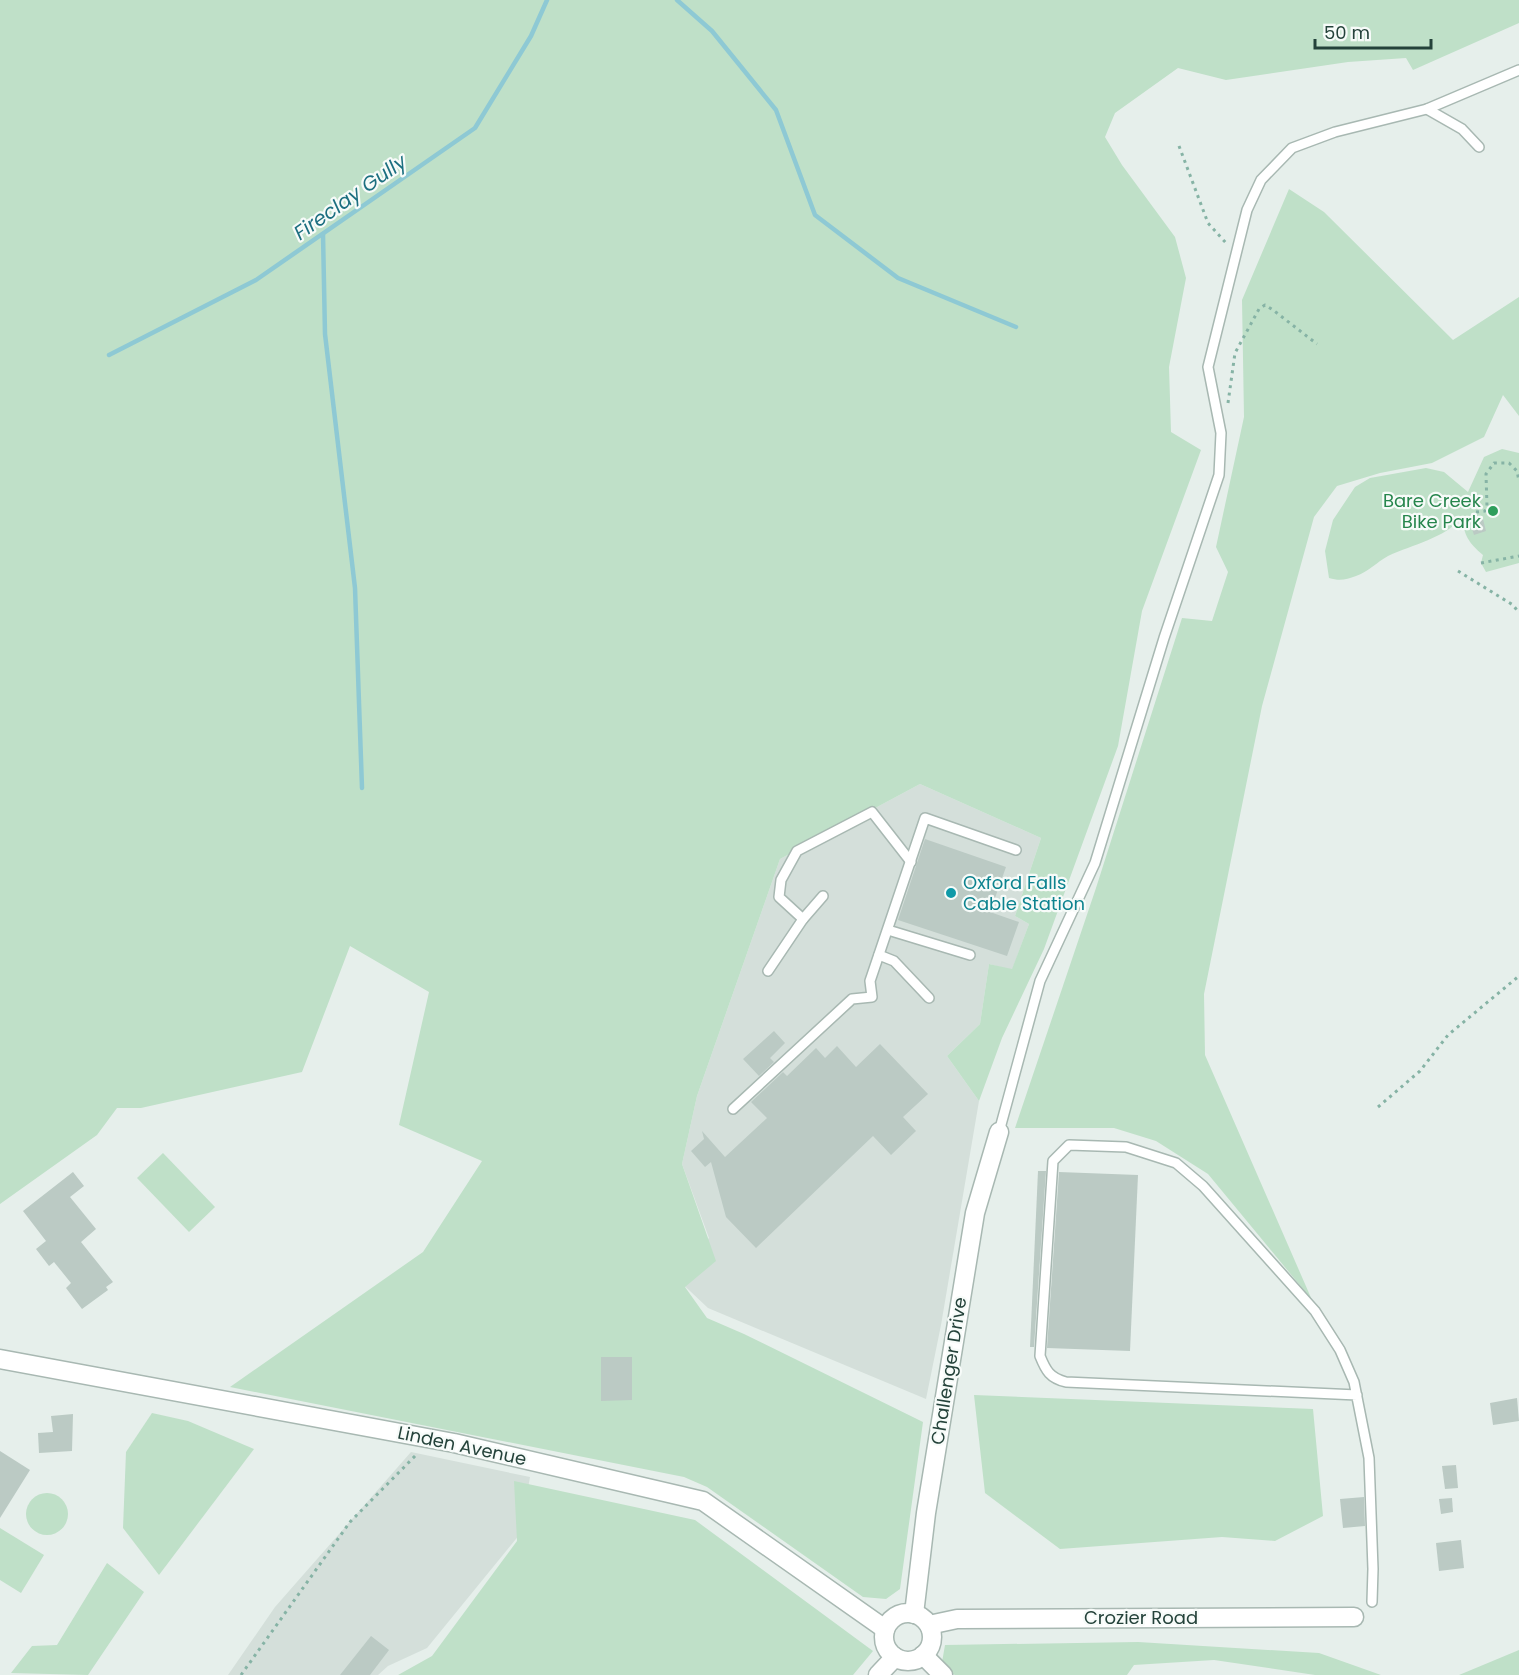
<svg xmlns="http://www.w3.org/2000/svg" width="1519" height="1675" viewBox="0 0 1519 1675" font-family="Poppins,sans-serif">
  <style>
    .built { fill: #d4dfda }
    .green { fill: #bfe0c8 }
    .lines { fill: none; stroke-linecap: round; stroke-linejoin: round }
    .stream { stroke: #8ec9d4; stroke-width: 4.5 }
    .building { fill: #bbcac4 }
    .lane-casing { stroke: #a8b8b2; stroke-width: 12 }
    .street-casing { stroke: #a8b8b2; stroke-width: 21 }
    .path { stroke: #86b3a5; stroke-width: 3; stroke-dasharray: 3 4.5; stroke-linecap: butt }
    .lane { stroke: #fff; stroke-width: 9 }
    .street { stroke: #fff; stroke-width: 18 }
    .leisure-dot { fill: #2e9e5b; stroke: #f7fbf9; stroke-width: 2 }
    .culture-dot { fill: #0f9aa8; stroke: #f7fbf9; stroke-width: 2 }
    .labels { text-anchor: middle; stroke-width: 4.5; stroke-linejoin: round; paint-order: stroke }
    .leisure-label { font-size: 18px; fill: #27864d; stroke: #f7fbf9; text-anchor: end }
    .culture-label { font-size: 18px; fill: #0d838f; stroke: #f7fbf9; text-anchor: start }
    .street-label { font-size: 18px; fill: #24423a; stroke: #f7fbf9 }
    .water-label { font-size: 20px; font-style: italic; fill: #1c6f80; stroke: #f7fbf9 }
  </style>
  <rect width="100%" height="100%" fill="#e6efeb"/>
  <!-- built -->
  <g class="built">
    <path d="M 920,784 L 1041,838 L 1015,916 L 1029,924 L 1012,970 L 989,964 L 980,1024 L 947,1056 L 979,1101 L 941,1325 L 926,1399 L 708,1308 L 673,1275 L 709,1238 L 682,1164 L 697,1096 L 780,859 Z"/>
    <path d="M 411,1452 L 530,1477 L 520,1534 L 427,1648 L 388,1666 L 378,1675 L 228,1675 L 275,1607 Z"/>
  </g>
  <!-- green -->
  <g class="green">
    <path d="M 0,0 L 1519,0 L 1519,23 L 1413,70 L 1406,58 L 1348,62 L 1226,80 L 1178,68 L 1115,113 L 1105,137 L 1122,165 L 1175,237 L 1186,278 L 1169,367 L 1171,432 L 1201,450 L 1142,611 L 1118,746 L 1044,949 L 1002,1038 L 979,1101 L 947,1056 L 980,1024 L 989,964 L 1012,969 L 1029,924 L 1015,916 L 1041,838 L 920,784 L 780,859 L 697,1096 L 682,1164 L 716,1261 L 685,1287 L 707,1318 L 744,1334 L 923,1422 L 900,1589 L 886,1599 L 863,1597 L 707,1487 L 684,1477 L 230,1387 L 423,1252 L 482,1161 L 399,1125 L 429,992 L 350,946 L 302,1072 L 141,1108 L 117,1108 L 97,1135 L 0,1204 Z"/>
    <path d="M 1289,189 L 1324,212 L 1453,340 L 1519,297 L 1519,416 L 1503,395 L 1484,437 L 1432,463 L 1380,473 L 1337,486 L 1314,517 L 1262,706 L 1204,994 L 1205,1055 L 1312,1300 L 1208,1174 L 1156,1141 L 1114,1128 L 1015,1128 L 1096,888 L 1182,618 L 1212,621 L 1228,572 L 1216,547 L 1244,417 L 1242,300 Z"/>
    <path d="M 1502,449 L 1519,453 L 1519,563 L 1486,572 L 1481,563 L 1483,555 C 1469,543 1463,535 1463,517 C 1443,539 1414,544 1388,556 C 1377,562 1368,572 1356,576 C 1346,580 1339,581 1329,578 L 1325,551 L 1333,520 L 1355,487 L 1370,478 L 1426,468 L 1444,472 L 1468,492 L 1484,457 Z"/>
    <path d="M 163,1153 L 215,1207 L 189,1232 L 137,1178 Z"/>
    <path d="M 974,1395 L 1313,1409 L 1323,1516 L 1275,1541 L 1222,1537 L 1060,1549 L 985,1493 Z"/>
    <path d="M 152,1413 L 188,1421 L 254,1449 L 159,1575 L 123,1528 L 126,1452 Z"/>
    <path d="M 514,1481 L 695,1520 L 873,1651 L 853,1675 L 398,1675 L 432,1656 L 517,1541 Z"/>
    <circle cx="47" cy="1514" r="21"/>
    <path d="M 0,1528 L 44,1555 L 21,1593 L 0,1580 Z"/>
    <path d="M 107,1563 L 144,1592 L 88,1675 L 11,1673 L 32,1646 L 57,1645 Z"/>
    <path d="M 1138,1642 L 1319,1653 L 1381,1675 L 1315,1675 L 1214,1660 L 1134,1665 L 1127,1675 L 955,1675 L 941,1668 L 945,1645 Z"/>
    <path d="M 1519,1650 L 1519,1675 L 1459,1675 Z"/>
  </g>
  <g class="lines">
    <!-- stream -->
    <g class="stream">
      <path d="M 677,0 L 712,31 L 776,110 L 815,215 L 898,278 L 1016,327"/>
      <path d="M 323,234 L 325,334 L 355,588 L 362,788"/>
      <path d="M 109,355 L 256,280 L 475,128 L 531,36 L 547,0"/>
    </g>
  </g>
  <!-- building -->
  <g class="building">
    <path d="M 1483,519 L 1486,531 L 1474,535 L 1470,523 Z"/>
    <path d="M 925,839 L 1006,867 L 990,912 L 1019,922 L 1007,956 L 898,920 Z"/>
    <path d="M 774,1031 L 785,1043 L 770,1058 L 774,1062 L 759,1076 L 743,1059 Z"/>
    <path d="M 880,1044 L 928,1094 L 903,1117 L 916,1131 L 891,1155 L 873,1136 L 756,1248 L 726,1217 L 711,1162 L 705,1167 L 691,1151 L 704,1139 L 702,1131 L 725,1157 L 767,1118 L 751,1102 L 783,1072 L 787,1076 L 816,1048 L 825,1058 L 837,1046 L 856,1067 Z"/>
    <path d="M 1038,1171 L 1046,1171 L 1034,1347 L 1030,1347 Z"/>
    <path d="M 73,1172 L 84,1186 L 70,1197 L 96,1229 L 81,1242 L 113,1282 L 106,1287 L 108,1290 L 82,1309 L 66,1288 L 71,1283 L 54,1262 L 49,1266 L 36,1249 L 46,1241 L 23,1211 Z"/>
    <path d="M 1059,1172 L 1138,1175 L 1130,1351 L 1047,1348 Z"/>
    <path d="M 601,1357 L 632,1357 L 632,1400 L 601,1401 Z"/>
    <path d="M 1517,1398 L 1519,1421 L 1493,1425 L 1490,1403 Z"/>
    <path d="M 73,1414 L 72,1451 L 39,1453 L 38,1433 L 53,1432 L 51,1416 Z"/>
    <path d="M 0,1451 L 30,1470 L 0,1518 Z"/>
    <path d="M 1456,1465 L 1458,1488 L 1445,1489 L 1442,1466 Z"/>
    <path d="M 1364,1497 L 1365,1526 L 1343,1528 L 1340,1499 Z"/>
    <path d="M 1452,1498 L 1453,1512 L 1441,1514 L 1439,1499 Z"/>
    <path d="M 1461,1540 L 1464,1568 L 1439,1571 L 1436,1543 Z"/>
    <path d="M 371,1636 L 389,1650 L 370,1675 L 340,1675 Z"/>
  </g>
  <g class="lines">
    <defs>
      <g id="lane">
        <path d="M 1427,109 L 1462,129 L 1479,147"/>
        <path d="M 803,919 L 823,896"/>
        <path d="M 888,930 L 970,955"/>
        <path d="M 879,955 L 894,961 L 929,998"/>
        <path d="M 768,971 L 803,919 L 779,897 L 781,880 L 797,851 L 872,812 L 911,862"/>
        <path d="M 733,1109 L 852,999 L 872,997 L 870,981 L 925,818 L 1016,850"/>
        <path d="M 999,1132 L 1040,981 L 1095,863 L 1164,638 L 1219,475 L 1221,433 L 1208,367 L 1247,210 L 1261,180 L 1292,148 L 1335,132 L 1427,109 L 1519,70"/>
        <path d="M 1357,1395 L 1066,1382 C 1050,1378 1046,1371 1040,1356 L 1053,1161 L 1069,1145 L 1126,1147 L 1176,1163 L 1203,1186 L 1315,1311 L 1340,1350 L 1354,1382 L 1369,1458 L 1373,1569 L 1372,1602"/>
      </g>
      <g id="street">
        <path d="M 0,1359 L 454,1443 L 703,1501 L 885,1629"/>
        <circle cx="908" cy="1637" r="24"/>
        <path d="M 914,1614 L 926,1513 L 975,1213 L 999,1132"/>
        <path d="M 929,1625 L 957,1619 L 1354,1617"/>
        <path d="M 923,1655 L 943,1675"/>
        <path d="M 878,1675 L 895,1657"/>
      </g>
    </defs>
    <!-- lane casing -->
    <use href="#lane" class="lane-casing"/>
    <!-- street casing -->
    <use href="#street" class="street-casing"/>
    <!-- path -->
    <g class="path">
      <path d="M 1179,146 L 1208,223 L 1226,243"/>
      <path d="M 1228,403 L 1235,353 L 1259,309 L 1265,305 L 1273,310 L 1317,344"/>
      <path d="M 1476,512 L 1485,511 L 1487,507 L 1486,474 L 1494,463 L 1509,463 L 1517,471 L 1519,481"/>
      <path d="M 1481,563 L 1519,556"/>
      <path d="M 1458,571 L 1513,605 L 1519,613"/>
      <path d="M 1378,1107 L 1420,1071 L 1448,1035 L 1519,976"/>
      <path d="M 241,1675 L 350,1522 L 418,1453"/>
    </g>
    <!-- lane -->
    <use href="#lane" class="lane"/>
    <!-- street -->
    <use href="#street" class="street"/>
  </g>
  <!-- markers -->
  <circle class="leisure-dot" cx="1493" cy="511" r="6"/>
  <circle class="culture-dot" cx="951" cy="893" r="6"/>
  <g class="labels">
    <!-- leisure labels -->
    <g class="leisure-label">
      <text x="1481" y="507">Bare Creek<tspan x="1481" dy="21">Bike Park</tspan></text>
    </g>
    <!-- culture labels -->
    <g class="culture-label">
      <text x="963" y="889">Oxford Falls<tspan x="963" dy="21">Cable Station</tspan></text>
    </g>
    <!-- street labels -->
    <g class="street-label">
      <text transform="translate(949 1371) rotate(-81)" y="6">Challenger Drive</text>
      <text transform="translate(462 1446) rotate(12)" y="6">Linden Avenue</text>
      <text x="1141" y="1624">Crozier Road</text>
    </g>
    <!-- water labels -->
    <g class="water-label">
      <text transform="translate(350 197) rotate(-35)" y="7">Fireclay Gully</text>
    </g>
  </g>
  <!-- scale -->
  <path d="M1315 39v9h116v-9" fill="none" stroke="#24423a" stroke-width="3"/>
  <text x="1324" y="39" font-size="18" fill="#24423a" stroke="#f7fbf9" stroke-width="4.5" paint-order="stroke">50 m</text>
</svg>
